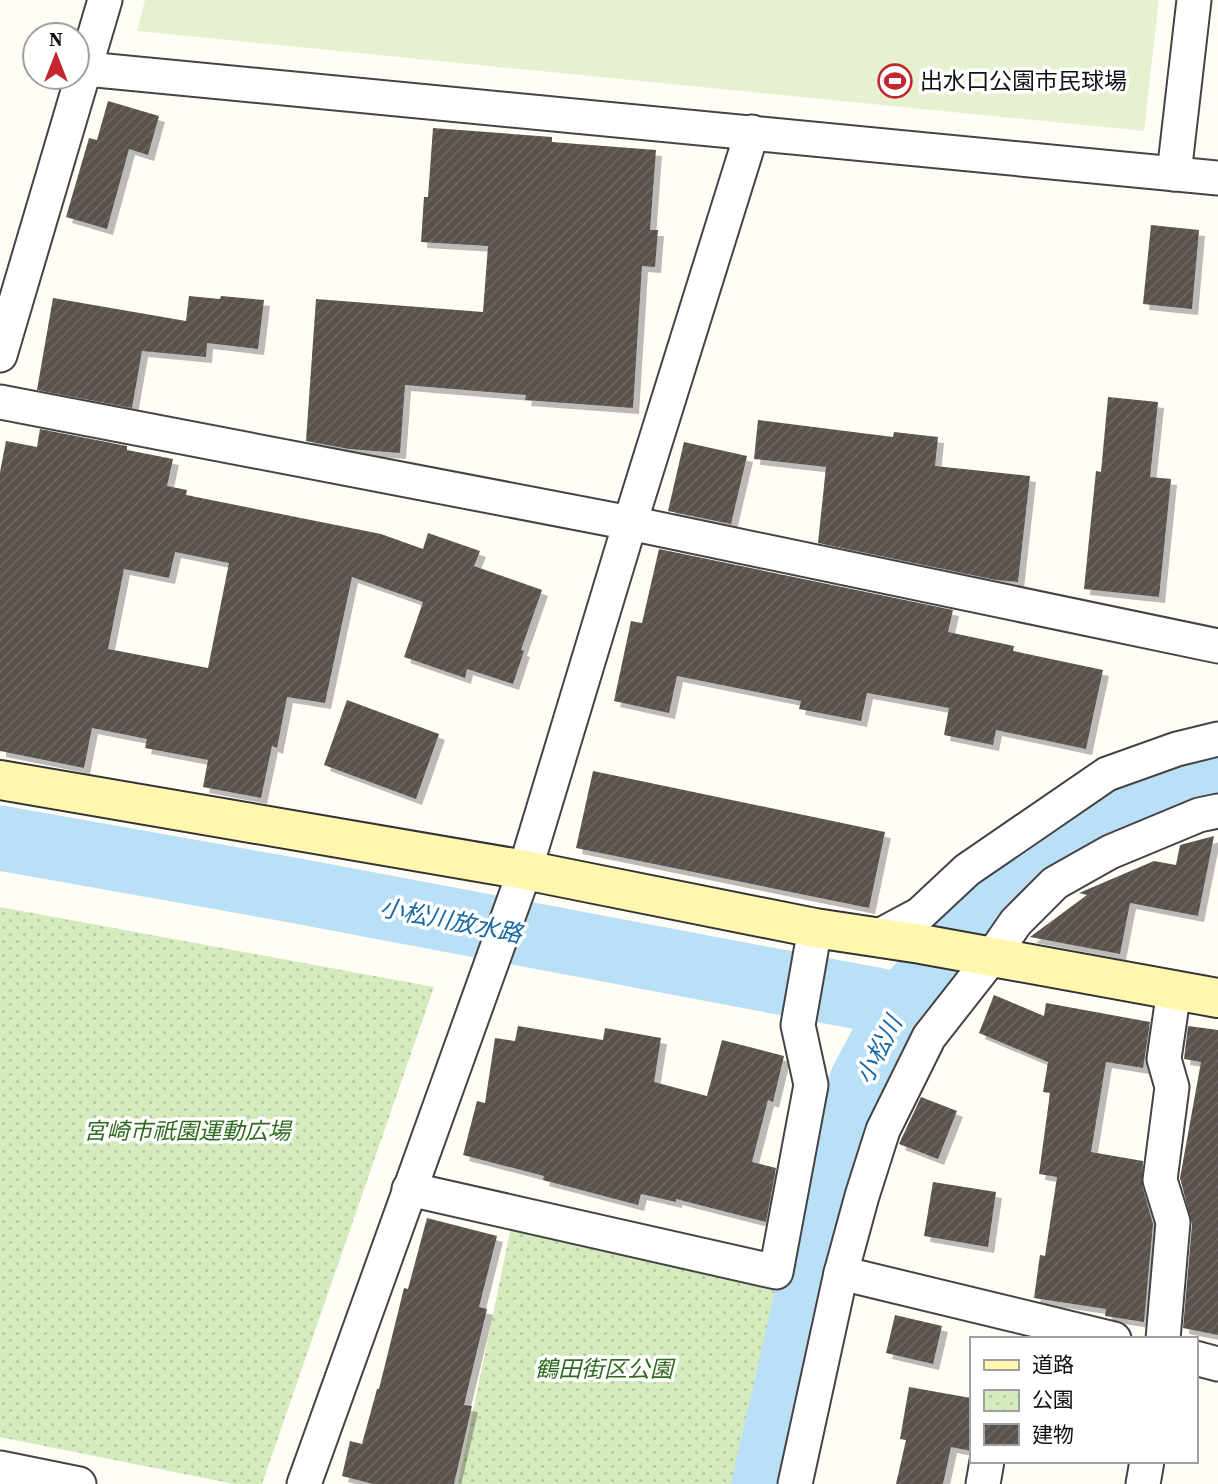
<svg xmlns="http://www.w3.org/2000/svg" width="1218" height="1484" viewBox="0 0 1218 1484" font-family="'Source Serif 4','Noto Sans JP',serif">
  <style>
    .park { fill: url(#park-dots) }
    .pitch { fill: #e6f2cf }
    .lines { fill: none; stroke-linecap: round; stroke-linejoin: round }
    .river { stroke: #b9e0f7; stroke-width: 65 }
    .building { fill: url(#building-hatch); fill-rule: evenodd; filter: url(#shadow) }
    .street-casing { stroke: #444; stroke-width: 37 }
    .secondary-casing { stroke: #333; stroke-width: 42 }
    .street { stroke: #fff; stroke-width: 33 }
    .secondary { stroke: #fff6b0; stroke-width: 38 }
    .labels { text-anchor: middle; stroke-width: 7; stroke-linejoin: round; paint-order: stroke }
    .poi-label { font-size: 23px; fill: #111; stroke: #fff; text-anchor: start }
    .park-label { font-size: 23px; font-style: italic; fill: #2f6b1f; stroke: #fff }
    .water-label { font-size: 24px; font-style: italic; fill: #1768a6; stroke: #fff }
  </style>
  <defs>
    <pattern id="park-dots" width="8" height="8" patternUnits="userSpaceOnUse" patternTransform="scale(1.75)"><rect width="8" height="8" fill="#d5ebbd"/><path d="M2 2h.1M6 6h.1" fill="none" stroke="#b6c8a1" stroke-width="1.8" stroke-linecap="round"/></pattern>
    <pattern id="building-hatch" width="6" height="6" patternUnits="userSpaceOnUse" patternTransform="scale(1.75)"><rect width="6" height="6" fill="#5a524d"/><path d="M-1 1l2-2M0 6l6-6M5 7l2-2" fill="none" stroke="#6d6662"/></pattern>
    <filter id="shadow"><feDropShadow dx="6" dy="6" stdDeviation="0" flood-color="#0004"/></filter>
  </defs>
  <rect width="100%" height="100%" fill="#fffdf5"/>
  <!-- park -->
  <g class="park">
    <path d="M 0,907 L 434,987 L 262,1484 L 234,1484 L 0,1437 Z"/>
    <path d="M 511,1227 L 785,1293 L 739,1484 L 458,1484 Z"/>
  </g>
  <!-- pitch -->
  <path class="pitch" d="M 145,0 L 1159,0 L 1144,131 L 137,31 Z"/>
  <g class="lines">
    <!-- river -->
    <g class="river">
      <path d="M 0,838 L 287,889 L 902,1005"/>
      <path d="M 764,1484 L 812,1275 L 838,1142 L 862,1081 L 902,1005 L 983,916 L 1032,875 L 1128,804 L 1218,769"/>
    </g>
  </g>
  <!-- building -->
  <g class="building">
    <path d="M 108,101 L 159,116 L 148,155 L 129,149 L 107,229 L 66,217 L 89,138 L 97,140 Z"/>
    <path d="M 433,128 L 552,137 L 552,142 L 656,150 L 650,230 L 658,230 L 655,267 L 642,266 L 633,408 L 525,400 L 526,395 L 405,385 L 400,453 L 349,449 L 306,441 L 316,299 L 483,312 L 488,246 L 421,242 L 424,197 L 428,197 Z"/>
    <path d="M 1151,225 L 1199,230 L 1192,309 L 1143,304 Z"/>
    <path d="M 189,296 L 220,299 L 221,296 L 264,300 L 258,349 L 207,343 L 206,357 L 142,351 L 132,408 L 37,390 L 53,298 L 186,321 Z"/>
    <path d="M 1108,397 L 1158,402 L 1150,477 L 1171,479 L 1159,597 L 1084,589 L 1096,471 L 1101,472 Z"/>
    <path d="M 758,420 L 893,437 L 894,432 L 938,437 L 935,466 L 1030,476 L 1018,582 L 996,580 L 818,543 L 826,467 L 754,459 Z"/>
    <path d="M 40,429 L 127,446 L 127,450 L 173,459 L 167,486 L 187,490 L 186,495 L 381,534 L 423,549 L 428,533 L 480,551 L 474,566 L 542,590 L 521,650 L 524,651 L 513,684 L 467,669 L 465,678 L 404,657 L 423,602 L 352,577 L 325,703 L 287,697 L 277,748 L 272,746 L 261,798 L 203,787 L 208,760 L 145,748 L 147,739 L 92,728 L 84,768 L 0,751 L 0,472 L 6,441 L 37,447 ZM 175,552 L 229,563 L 208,668 L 108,649 L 124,569 L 169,578 Z"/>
    <path d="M 684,442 L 747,456 L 731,524 L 668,511 Z"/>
    <path d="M 659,549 L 953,610 L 948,632 L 1014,646 L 1013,651 L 1103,670 L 1086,749 L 996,730 L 993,745 L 944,735 L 949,708 L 867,693 L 861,721 L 799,709 L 801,701 L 677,676 L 669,713 L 614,701 L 631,621 L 642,623 Z"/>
    <path d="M 347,700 L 439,734 L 416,799 L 324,765 Z"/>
    <path d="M 593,771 L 885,832 L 869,908 L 576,848 Z"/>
    <path d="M 1214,836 L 1198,916 L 1130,903 L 1120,954 L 1030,937 L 1087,895 L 1079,893 L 1154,861 L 1176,865 L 1180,845 Z"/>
    <path d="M 994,995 L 1044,1016 L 1046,1003 L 1150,1022 L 1143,1068 L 1106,1062 L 1091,1152 L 1143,1161 L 1142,1185 L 1153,1224 L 1144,1322 L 1105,1316 L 1106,1309 L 1034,1298 L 1040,1255 L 1045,1256 L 1057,1177 L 1039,1174 L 1050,1093 L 1043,1092 L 1048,1062 L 979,1033 Z"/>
    <path d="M 518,1026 L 603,1040 L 605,1028 L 661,1038 L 654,1082 L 707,1096 L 722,1040 L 784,1056 L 773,1102 L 768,1100 L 752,1162 L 776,1168 L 766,1222 L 676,1199 L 676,1202 L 641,1194 L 638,1205 L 543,1180 L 544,1176 L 463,1155 L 477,1101 L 485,1103 L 495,1038 L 515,1041 Z"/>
    <path d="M 1188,1026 L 1218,1030 L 1218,1335 L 1183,1328 L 1192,1224 L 1180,1178 L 1201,1062 L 1184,1059 Z"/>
    <path d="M 921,1097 L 957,1111 L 938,1159 L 899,1144 Z"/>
    <path d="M 933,1182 L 996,1192 L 988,1247 L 924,1236 Z"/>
    <path d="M 427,1218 L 497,1236 L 479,1307 L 487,1309 L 464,1405 L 472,1406 L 454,1484 L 373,1484 L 342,1476 L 350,1441 L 362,1444 L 377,1389 L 379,1389 L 404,1288 L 408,1289 Z"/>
    <path d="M 895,1315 L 942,1326 L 933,1364 L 886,1353 Z"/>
    <path d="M 909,1387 L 971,1398 L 971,1451 L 951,1447 L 943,1484 L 896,1484 L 906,1440 L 900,1439 Z"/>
  </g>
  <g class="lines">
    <defs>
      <g id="street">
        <path d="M 86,69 L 1218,178"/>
        <path d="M 1174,174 L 1194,0"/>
        <path d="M 0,355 L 105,0"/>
        <path d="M 0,402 L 630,523 L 1218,646"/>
        <path d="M 877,937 L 920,914 L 967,870 L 1107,774 L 1177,749 L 1218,739"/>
        <path d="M 409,1189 L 776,1272 L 811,1085 L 798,1025 L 815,928"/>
        <path d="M 841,1273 L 1114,1339"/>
        <path d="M 1163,1339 L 1173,1222 L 1160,1180 L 1172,1087 L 1164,1059 L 1174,990"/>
        <path d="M 1195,1358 L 1218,1364"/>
        <path d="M 0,1468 L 79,1484"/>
        <path d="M 304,1484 L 525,870 L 630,523 L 752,132"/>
        <path d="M 795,1484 L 841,1273 L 862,1196 L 883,1130 L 929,1037 L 991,958 L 1016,922 L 1055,883 L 1110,852 L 1199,815 L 1218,811"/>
        <path d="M 983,1484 L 987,1461"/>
        <path d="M 1143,1484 L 1147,1461"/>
      </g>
      <path id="secondary" d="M 0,780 L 525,870 L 815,928 L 921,944 L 1218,998"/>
    </defs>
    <!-- street casing -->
    <use href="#street" class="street-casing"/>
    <!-- secondary casing -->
    <use href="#secondary" class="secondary-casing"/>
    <!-- street -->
    <use href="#street" class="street"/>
    <!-- secondary -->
    <use href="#secondary" class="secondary"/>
  </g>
  <!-- icons -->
  <defs>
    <symbol id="stadium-ring" viewBox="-11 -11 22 22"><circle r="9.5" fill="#fff" stroke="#c4262e" stroke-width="1.5"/><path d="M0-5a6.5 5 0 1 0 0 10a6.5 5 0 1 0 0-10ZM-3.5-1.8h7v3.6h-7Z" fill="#c4262e"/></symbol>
  </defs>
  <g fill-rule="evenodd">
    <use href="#stadium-ring" x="876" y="62" width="38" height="38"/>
  </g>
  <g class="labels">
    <!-- poi labels -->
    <g class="poi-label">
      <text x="920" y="89">出水口公園市民球場</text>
    </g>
    <!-- park labels -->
    <g class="park-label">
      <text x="187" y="1139">宮崎市祇園運動広場</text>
      <text x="604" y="1377">鶴田街区公園</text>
    </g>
    <!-- water labels -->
    <g class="water-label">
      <text transform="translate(451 921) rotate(11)" y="8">小松川放水路</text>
      <text transform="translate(879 1050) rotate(-63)" y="8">小松川</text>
    </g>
  </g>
  <!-- legend -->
  <rect x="970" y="1337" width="228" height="126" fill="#ffffff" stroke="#a0a0a0" stroke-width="2"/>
  <rect x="984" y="1360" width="35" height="10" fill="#fff6b0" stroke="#a0a0a0" stroke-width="2"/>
  <text x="1032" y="1372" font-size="21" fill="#111111">道路</text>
  <rect x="984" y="1390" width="35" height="21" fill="url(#park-dots)" stroke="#a0a0a0" stroke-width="2"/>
  <text x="1032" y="1407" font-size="21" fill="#111111">公園</text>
  <rect x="984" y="1424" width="35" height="21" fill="url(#building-hatch)" stroke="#a0a0a0" stroke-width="2"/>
  <text x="1032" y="1442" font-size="21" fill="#111111">建物</text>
  <!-- north arrow -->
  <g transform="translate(56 56)"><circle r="33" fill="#ffffff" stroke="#a0a0a0" stroke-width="2"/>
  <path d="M0-5L12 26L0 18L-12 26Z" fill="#c4262e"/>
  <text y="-10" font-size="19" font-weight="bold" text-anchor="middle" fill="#111111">N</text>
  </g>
</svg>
